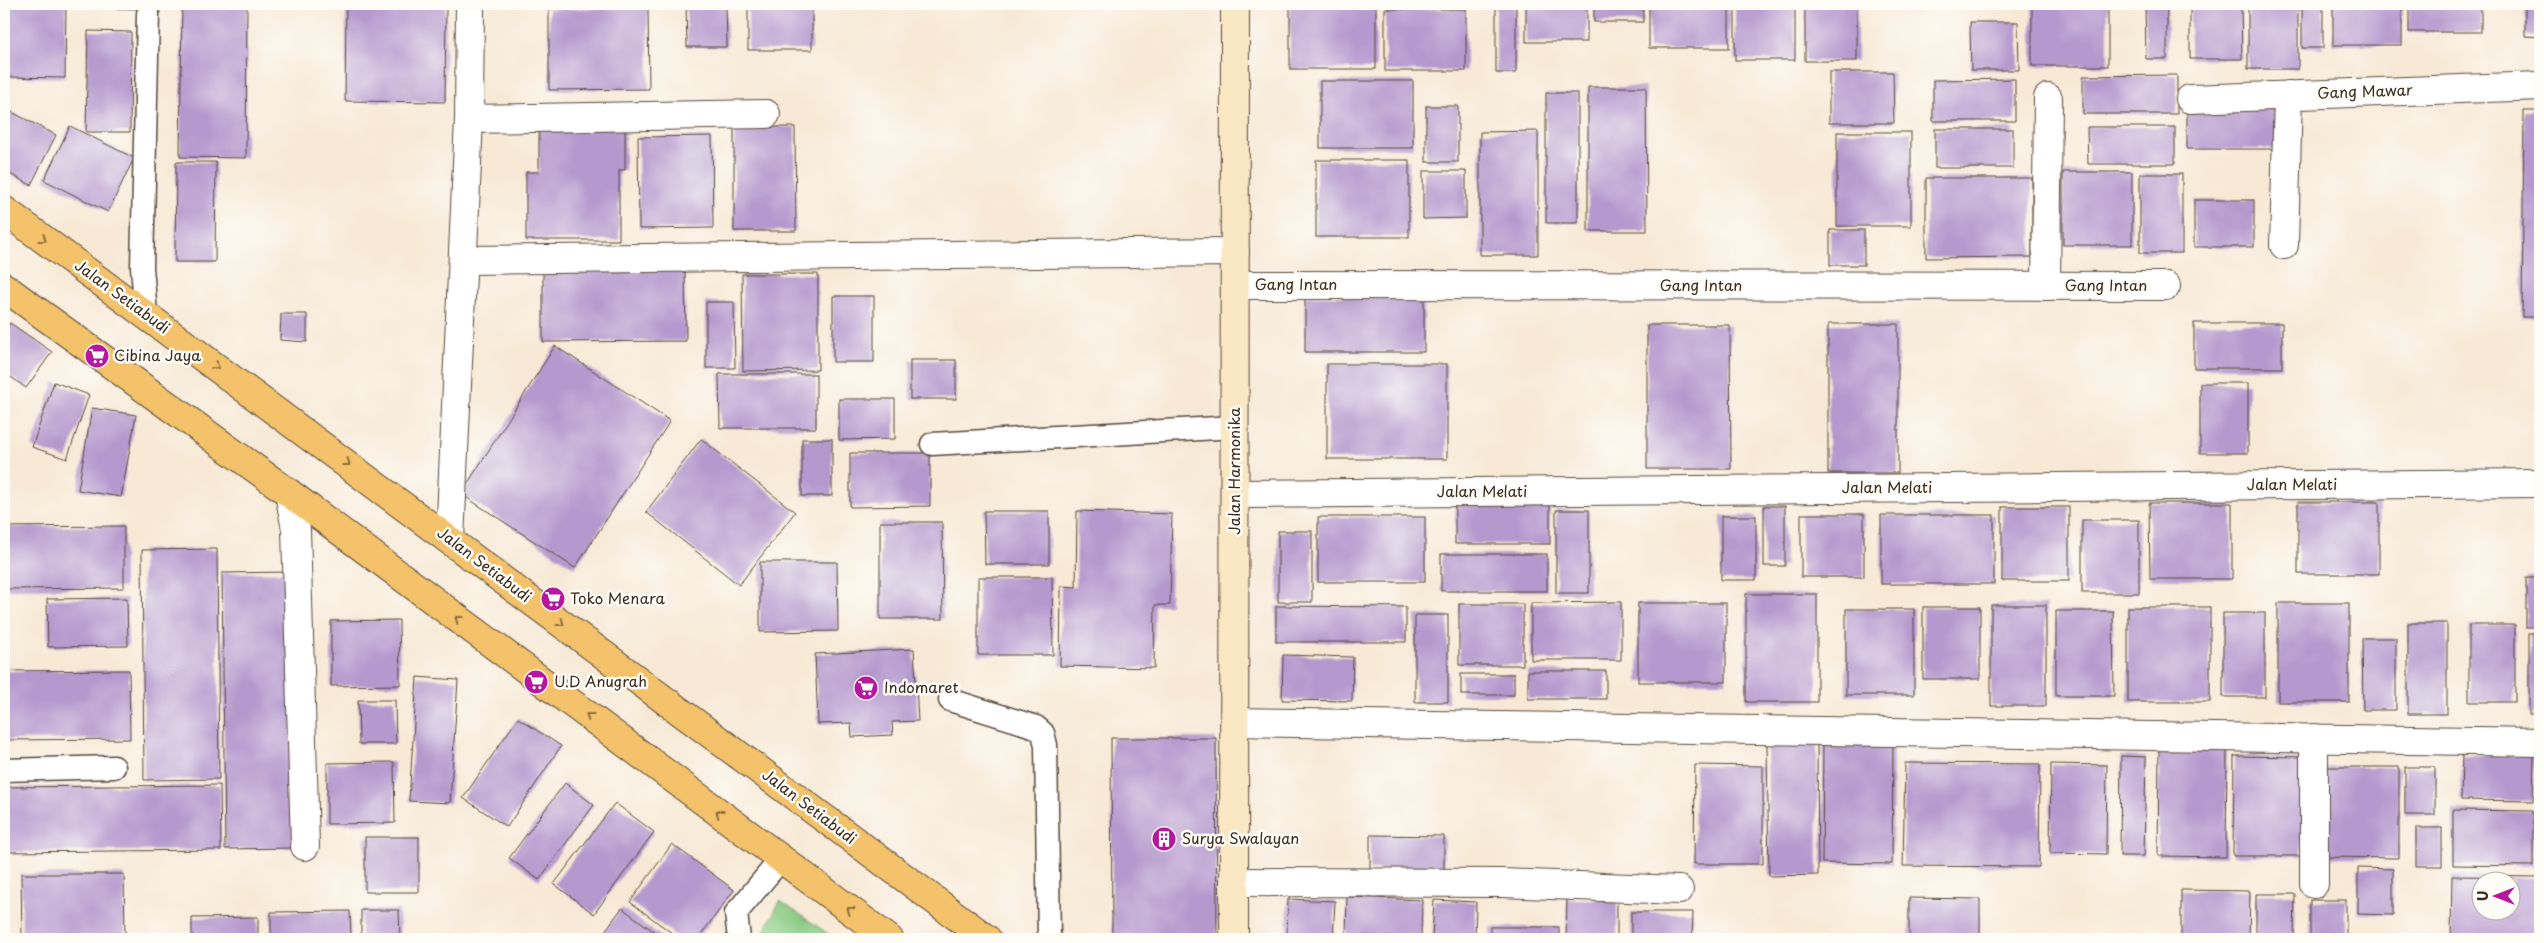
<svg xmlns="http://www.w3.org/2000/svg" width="2544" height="943" viewBox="0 0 2544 943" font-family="'Playpen Sans',sans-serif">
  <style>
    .green { fill: #88ca83; stroke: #627a50 }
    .building { fill: #b599ce; fill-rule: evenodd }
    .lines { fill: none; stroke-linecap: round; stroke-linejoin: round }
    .lane-casing { stroke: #57473a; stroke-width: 25 }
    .street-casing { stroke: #57473a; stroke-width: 30 }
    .secondary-casing { stroke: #57473a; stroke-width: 30 }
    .primary-casing { stroke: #57473a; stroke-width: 30 }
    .lane { stroke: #fff; stroke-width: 22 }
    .street { stroke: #fff; stroke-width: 28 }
    .secondary { stroke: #fae7c3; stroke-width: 28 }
    .primary { stroke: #f3c26a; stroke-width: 28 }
    .oneway { stroke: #8e6e40 }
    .labels { text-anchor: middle; stroke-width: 5; stroke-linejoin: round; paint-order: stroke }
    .street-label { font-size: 15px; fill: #3b2a1e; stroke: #fdfcf7 }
    .poi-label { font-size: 15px; fill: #3b2a1e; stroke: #fdfcf7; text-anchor: start }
  </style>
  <rect width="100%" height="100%" fill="#fdfcf7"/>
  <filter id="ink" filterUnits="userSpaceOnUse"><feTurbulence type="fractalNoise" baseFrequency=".02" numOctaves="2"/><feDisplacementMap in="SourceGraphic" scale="10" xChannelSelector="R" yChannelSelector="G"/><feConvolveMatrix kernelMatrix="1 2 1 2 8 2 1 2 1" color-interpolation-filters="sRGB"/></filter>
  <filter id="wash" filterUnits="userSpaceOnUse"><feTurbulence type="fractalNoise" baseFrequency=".0096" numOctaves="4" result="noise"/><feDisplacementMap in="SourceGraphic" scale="20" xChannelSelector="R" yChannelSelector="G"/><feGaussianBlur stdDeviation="1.12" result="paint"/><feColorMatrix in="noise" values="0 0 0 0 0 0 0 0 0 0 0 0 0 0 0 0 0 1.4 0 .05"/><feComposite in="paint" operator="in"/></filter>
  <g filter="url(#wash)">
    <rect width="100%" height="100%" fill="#f7e9d6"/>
    <!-- green -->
    <path class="green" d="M 780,901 L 836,939 L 760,939 Z"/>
    <g id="blocks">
      <!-- building -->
      <g class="building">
        <path d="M 4,4 L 66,4 L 65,78 L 4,77 Z"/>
        <path d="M 101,4 L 149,4 L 149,9 L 101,8 Z"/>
        <path d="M 182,4 L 247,4 L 246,158 L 180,157 Z"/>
        <path d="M 686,4 L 726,4 L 727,47 L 687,47 Z"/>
        <rect x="748" y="4" width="64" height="46"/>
        <rect x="1290" y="4" width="86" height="65"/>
        <rect x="1496" y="4" width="20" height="69"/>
        <rect x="1526" y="4" width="61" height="38"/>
        <rect x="1594" y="4" width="49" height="18"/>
        <rect x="1649" y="4" width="80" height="44"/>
        <rect x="1735" y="4" width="60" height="56"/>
        <rect x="1805" y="4" width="52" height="57"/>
        <path d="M 2145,4 L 2167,4 L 2167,59 L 2146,59 Z"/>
        <path d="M 2190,4 L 2241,4 L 2242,59 L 2190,59 Z"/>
        <rect x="2248" y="4" width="50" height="65"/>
        <rect x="2302" y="4" width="21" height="44"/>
        <rect x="2333" y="4" width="69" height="41"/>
        <rect x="2409" y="4" width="72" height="28"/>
        <path d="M 2525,4 L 2540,4 L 2540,37 L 2525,36 Z"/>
        <rect x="2032" y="5" width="76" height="61"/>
        <path d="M 346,6 L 446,7 L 445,102 L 345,101 Z"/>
        <path d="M 648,8 L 649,89 L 549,90 L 549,9 Z"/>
        <rect x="1385" y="9" width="81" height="62"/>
        <path d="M 1970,22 L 2018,22 L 2019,70 L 1971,70 Z"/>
        <path d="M 88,31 L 131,32 L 130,132 L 86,132 Z"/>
        <path d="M 1829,72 L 1893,72 L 1894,123 L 1829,123 Z"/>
        <path d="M 2177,75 L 2177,114 L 2083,114 L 2083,76 Z"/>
        <path d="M 2015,79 L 2015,121 L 1933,121 L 1933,80 Z"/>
        <rect x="1320" y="81" width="93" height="67"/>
        <path d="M 1588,87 L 1646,87 L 1647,231 L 1588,231 Z"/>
        <rect x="1546" y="93" width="32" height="130"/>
        <rect x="1426" y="106" width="32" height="56"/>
        <rect x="2187" y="107" width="97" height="42"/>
        <path d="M 4,108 L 56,135 L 31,185 L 4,171 Z"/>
        <path d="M 2524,111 L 2540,111 L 2540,317 L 2522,317 Z"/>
        <path d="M 70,126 L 134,158 L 108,212 L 44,180 Z"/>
        <path d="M 539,127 L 625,127 L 625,170 L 619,170 L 619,240 L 526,240 L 526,172 L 539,172 Z"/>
        <path d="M 734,127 L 795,127 L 796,231 L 734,231 Z"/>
        <path d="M 2087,127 L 2175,127 L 2175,164 L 2088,164 Z"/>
        <rect x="1935" y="129" width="78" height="39"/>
        <path d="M 1538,131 L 1538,255 L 1480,255 L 1480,132 Z"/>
        <rect x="1837" y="132" width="74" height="94"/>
        <path d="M 712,136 L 713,228 L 639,229 L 638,137 Z"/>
        <rect x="1316" y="160" width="93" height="77"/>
        <path d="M 176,162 L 216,162 L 215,262 L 175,262 Z"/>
        <path d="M 1423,171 L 1466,171 L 1466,218 L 1423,219 Z"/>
        <rect x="2063" y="172" width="69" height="73"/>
        <rect x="2140" y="174" width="42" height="79"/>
        <path d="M 1926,178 L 2032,178 L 2032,257 L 1926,258 Z"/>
        <rect x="2194" y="200" width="60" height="47"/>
        <rect x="1830" y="230" width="34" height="35"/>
        <path d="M 685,270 L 686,341 L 543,342 L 543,271 Z"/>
        <path d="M 742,274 L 818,274 L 818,370 L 743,371 Z"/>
        <rect x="833" y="296" width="41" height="66"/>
        <rect x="1305" y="296" width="119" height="56"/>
        <path d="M 706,302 L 734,302 L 735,368 L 706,368 Z"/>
        <path d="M 281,314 L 307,314 L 307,342 L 280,340 Z"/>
        <path d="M 10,323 L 52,352 L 26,388 L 4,372 L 4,333 Z"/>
        <rect x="2194" y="323" width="88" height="45"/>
        <rect x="1828" y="324" width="70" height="149"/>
        <path d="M 1647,325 L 1730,325 L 1731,469 L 1647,469 Z"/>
        <path d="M 555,346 L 670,421 L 575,568 L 461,494 Z"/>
        <rect x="910" y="360" width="46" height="39"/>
        <rect x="1327" y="364" width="120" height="95"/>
        <path d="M 719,374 L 816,374 L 816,428 L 720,428 Z"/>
        <path d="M 54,382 L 89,395 L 67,459 L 32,447 Z"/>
        <rect x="2200" y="383" width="48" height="70"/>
        <path d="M 839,399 L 895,399 L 895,439 L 839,440 Z"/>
        <path d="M 92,408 L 136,415 L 121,497 L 78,490 Z"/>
        <path d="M 701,439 L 795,512 L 739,585 L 646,512 Z"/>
        <rect x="802" y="439" width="30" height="57"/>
        <path d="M 850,453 L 930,453 L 930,506 L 850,507 Z"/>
        <rect x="2298" y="502" width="81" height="72"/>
        <path d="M 2149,503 L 2232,503 L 2232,579 L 2150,579 Z"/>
        <rect x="1455" y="504" width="95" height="40"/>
        <rect x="1764" y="506" width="21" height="60"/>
        <rect x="2002" y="507" width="67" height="74"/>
        <rect x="1556" y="510" width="33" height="83"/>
        <path d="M 984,511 L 1049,511 L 1049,564 L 985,564 Z"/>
        <path d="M 1077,511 L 1172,514 L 1170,605 L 1155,605 L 1154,668 L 1060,666 L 1061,586 L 1076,587 Z"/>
        <rect x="1801" y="514" width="63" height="63"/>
        <rect x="1881" y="515" width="113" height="69"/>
        <rect x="1721" y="516" width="35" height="64"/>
        <rect x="1318" y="517" width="107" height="65"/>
        <rect x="2082" y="520" width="57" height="73"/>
        <path d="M 880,522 L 942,522 L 943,619 L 880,619 Z"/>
        <path d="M 124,526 L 124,588 L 4,589 L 4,527 Z"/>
        <rect x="1278" y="531" width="34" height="71"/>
        <path d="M 217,549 L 219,779 L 144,780 L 142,550 Z"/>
        <rect x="1441" y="554" width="106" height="37"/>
        <path d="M 760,562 L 837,562 L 838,631 L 760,632 Z"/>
        <path d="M 292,572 L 294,848 L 225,849 L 222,573 Z"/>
        <path d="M 978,577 L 1052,577 L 1053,655 L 978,655 Z"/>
        <rect x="2526" y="577" width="14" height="50"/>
        <rect x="1746" y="594" width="71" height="108"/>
        <path d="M 127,598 L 128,646 L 48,647 L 47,599 Z"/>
        <path d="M 1621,602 L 1621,660 L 1531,660 L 1531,603 Z"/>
        <rect x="1638" y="603" width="88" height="79"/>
        <rect x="2278" y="603" width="71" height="99"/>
        <rect x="1459" y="604" width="64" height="61"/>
        <rect x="1991" y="605" width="55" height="101"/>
        <path d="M 1276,606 L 1406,607 L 1406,642 L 1276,642 Z"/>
        <rect x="1923" y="607" width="57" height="72"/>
        <rect x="2128" y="607" width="82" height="95"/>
        <rect x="1846" y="609" width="68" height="86"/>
        <path d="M 2056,611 L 2113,611 L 2114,696 L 2056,696 Z"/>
        <rect x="2223" y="613" width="42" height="84"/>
        <rect x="1415" y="615" width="33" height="87"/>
        <path d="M 399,620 L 400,685 L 331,686 L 331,621 Z"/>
        <rect x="2408" y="623" width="39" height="91"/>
        <rect x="2469" y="625" width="46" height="77"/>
        <rect x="2529" y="633" width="11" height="81"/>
        <path d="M 2362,638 L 2396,638 L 2396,710 L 2363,710 Z"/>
        <path d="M 914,649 L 918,721 L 892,722 L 893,735 L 852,737 L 851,723 L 818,724 L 815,654 Z"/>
        <path d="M 1283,655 L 1353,657 L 1352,701 L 1282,700 Z"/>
        <path d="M 129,670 L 130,739 L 4,740 L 4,671 Z"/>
        <rect x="1528" y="671" width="78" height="28"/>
        <rect x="1461" y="674" width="53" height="21"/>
        <path d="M 417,677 L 458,680 L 450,803 L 409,801 Z"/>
        <path d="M 358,700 L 395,700 L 396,744 L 359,744 Z"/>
        <path d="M 518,718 L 561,746 L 507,827 L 463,798 Z"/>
        <path d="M 1111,738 L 1216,738 L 1217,939 L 1112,939 Z"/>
        <path d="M 1767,744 L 1817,744 L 1818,875 L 1769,876 Z"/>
        <path d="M 1823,744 L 1893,744 L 1892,864 L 1822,863 Z"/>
        <path d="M 2159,749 L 2227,749 L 2226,857 L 2158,856 Z"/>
        <path d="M 2462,755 L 2534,755 L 2533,801 L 2461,800 Z"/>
        <path d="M 2121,756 L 2146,757 L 2144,856 L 2120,856 Z"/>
        <path d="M 2234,756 L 2303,757 L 2302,856 L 2233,856 Z"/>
        <path d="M 394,762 L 395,823 L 327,824 L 327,763 Z"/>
        <path d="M 1905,763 L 2040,764 L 2039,867 L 1903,866 Z"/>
        <path d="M 2051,764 L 2107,765 L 2106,854 L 2050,853 Z"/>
        <path d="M 1695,765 L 1763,766 L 1763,864 L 1694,864 Z"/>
        <path d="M 2323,767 L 2399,767 L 2399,858 L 2322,857 Z"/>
        <rect x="2405" y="767" width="30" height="48"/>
        <path d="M 565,783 L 594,805 L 539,880 L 509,858 Z"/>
        <path d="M 220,785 L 221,850 L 7,852 L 6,787 Z"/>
        <path d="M 615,803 L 654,832 L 594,914 L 554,884 Z"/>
        <path d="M 2453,810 L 2533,811 L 2533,866 L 2453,865 Z"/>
        <rect x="2416" y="828" width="26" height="38"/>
        <path d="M 1370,835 L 1444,836 L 1444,871 L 1370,870 Z"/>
        <rect x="365" y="837" width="54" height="55"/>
        <path d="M 672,844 L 734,890 L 698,939 L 680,939 L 630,902 Z"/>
        <path d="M 2358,868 L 2393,869 L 2393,915 L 2358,914 Z"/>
        <path d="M 21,874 L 124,874 L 125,938 L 22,939 Z"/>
        <path d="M 2452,876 L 2540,877 L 2540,939 L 2451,938 ZM 2482,880 L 2512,880 L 2512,910 L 2482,910 Z"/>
        <path d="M 2181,890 L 2250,891 L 2249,939 L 2181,939 Z"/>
        <path d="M 2256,894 L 2295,894 L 2294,939 L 2256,939 Z"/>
        <path d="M 1347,897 L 1422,900 L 1421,938 L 1346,935 Z"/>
        <path d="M 1909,898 L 1980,899 L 1980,939 L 1909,939 Z"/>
        <path d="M 1288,899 L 1335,901 L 1333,939 L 1287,939 Z"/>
        <path d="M 1567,899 L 1617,899 L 1617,939 L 1566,939 Z"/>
        <path d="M 1434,900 L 1476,902 L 1475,939 L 1432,939 Z"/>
        <rect x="2310" y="900" width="36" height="39"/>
        <path d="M 622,908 L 664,939 L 599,939 Z"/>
        <path d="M 361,910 L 399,910 L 400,939 L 361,939 Z"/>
        <path d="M 350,911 L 351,939 L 271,939 L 271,912 Z"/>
        <path d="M 1631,912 L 1693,912 L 1692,939 L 1631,939 Z"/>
        <path d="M 258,917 L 258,939 L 192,939 L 192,918 Z"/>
        <rect x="1490" y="927" width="69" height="12"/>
      </g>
    </g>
  </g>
  <g filter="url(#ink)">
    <use href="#blocks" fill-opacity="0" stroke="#57473a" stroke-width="1"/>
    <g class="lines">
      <defs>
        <g id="lane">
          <path d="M 146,314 L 142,267 L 148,14"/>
          <path d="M 932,444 L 1235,427"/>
          <path d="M 950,700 L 1036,727 L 1043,733 L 1046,745 L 1049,939"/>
          <path d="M 4,770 L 114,767"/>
          <path d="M 739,939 L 736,913 L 781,859"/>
        </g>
        <g id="street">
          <path d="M 2190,99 L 2540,86"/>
          <path d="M 469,119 L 766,114"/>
          <path d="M 2284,245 L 2288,95"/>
          <path d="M 463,260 L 1235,252"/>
          <path d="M 1235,285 L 2166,286"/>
          <path d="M 2046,286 L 2048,98"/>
          <path d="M 289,493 L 296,529 L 305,846"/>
          <path d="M 1235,494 L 2540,483"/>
          <path d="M 450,540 L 469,119 L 470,4"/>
          <path d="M 1235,722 L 2540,742"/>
          <path d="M 2314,738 L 2314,884"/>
          <path d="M 1235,882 L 1502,883 L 1679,890"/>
        </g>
        <path id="secondary" d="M 1234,939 L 1235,4"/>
        <g id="primary">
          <path d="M 4,210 L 987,939"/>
          <path d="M 4,287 L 289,493 L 889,939"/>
        </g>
      </defs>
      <!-- lane casing -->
      <use href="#lane" class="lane-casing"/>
      <!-- street casing -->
      <use href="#street" class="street-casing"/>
      <!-- secondary casing -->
      <use href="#secondary" class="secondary-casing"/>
      <!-- primary casing -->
      <use href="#primary" class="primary-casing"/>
      <!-- lane -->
      <use href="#lane" class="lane"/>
      <!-- street -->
      <use href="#street" class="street"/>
      <!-- secondary -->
      <use href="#secondary" class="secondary"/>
      <!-- primary -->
      <use href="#primary" class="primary"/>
    </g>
    <!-- one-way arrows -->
    <defs><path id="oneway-chevron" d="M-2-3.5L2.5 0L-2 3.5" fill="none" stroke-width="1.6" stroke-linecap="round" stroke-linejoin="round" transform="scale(1.25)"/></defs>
    <g class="oneway">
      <use href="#oneway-chevron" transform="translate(43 239) rotate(36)"/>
      <use href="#oneway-chevron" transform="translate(216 366) rotate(36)"/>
      <use href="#oneway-chevron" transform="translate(347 463) rotate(37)"/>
      <use href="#oneway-chevron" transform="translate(458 619) rotate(-143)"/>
      <use href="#oneway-chevron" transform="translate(561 623) rotate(37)"/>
      <use href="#oneway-chevron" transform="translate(589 716) rotate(-143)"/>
      <use href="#oneway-chevron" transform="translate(719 813) rotate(-143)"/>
      <use href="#oneway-chevron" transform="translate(850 910) rotate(-143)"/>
    </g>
  </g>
  <!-- icons -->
  <defs>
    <symbol id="supermarket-disc" viewBox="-11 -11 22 22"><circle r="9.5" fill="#b5179e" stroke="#fdfcf7"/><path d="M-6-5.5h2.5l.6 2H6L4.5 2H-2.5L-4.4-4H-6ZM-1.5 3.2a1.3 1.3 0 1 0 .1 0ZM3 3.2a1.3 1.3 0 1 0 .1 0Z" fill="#fff"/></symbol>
    <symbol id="building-disc" viewBox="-11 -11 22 22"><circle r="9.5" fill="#b5179e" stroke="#fdfcf7"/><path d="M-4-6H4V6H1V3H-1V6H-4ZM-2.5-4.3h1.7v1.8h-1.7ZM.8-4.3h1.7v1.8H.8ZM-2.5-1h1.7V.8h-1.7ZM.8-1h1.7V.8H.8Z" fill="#fff"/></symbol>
  </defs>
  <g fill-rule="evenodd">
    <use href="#supermarket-disc" x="83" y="342" width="28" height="28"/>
    <use href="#supermarket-disc" x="539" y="585" width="28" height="28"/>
    <use href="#supermarket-disc" x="522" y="668" width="28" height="28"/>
    <use href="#supermarket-disc" x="852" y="674" width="28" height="28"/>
    <use href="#building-disc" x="1150" y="825" width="28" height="28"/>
  </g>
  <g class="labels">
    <!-- street labels -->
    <g class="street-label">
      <text transform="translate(2365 92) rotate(-2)" y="5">Gang Mawar</text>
      <text x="1296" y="290">Gang Intan</text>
      <text x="1701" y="291">Gang Intan</text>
      <text x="2106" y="291">Gang Intan</text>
      <text transform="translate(122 297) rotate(36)" y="5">Jalan Setiabudi</text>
      <text transform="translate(1235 471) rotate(-90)" y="5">Jalan Harmonika</text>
      <text x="2292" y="490">Jalan Melati</text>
      <text x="1887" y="493">Jalan Melati</text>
      <text x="1482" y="497">Jalan Melati</text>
      <text transform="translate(484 565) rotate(37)" y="5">Jalan Setiabudi</text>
      <text transform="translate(809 807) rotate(37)" y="5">Jalan Setiabudi</text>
    </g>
    <!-- poi labels -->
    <g class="poi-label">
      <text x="114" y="361">Cibina Jaya</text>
      <text x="570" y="604">Toko Menara</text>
      <text x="554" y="687">U.D Anugrah</text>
      <text x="884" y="693">Indomaret</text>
      <text x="1182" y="844">Surya Swalayan</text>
    </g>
  </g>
  <!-- margin -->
  <rect width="2544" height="943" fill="none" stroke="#fdfcf7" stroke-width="20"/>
  <!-- north arrow -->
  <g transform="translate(2496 896) rotate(270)"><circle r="24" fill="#fdfcf7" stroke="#afa8a0"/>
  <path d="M0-4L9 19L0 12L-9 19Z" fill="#b5179e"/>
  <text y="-8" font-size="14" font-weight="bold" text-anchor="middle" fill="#3b2a1e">U</text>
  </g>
</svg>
